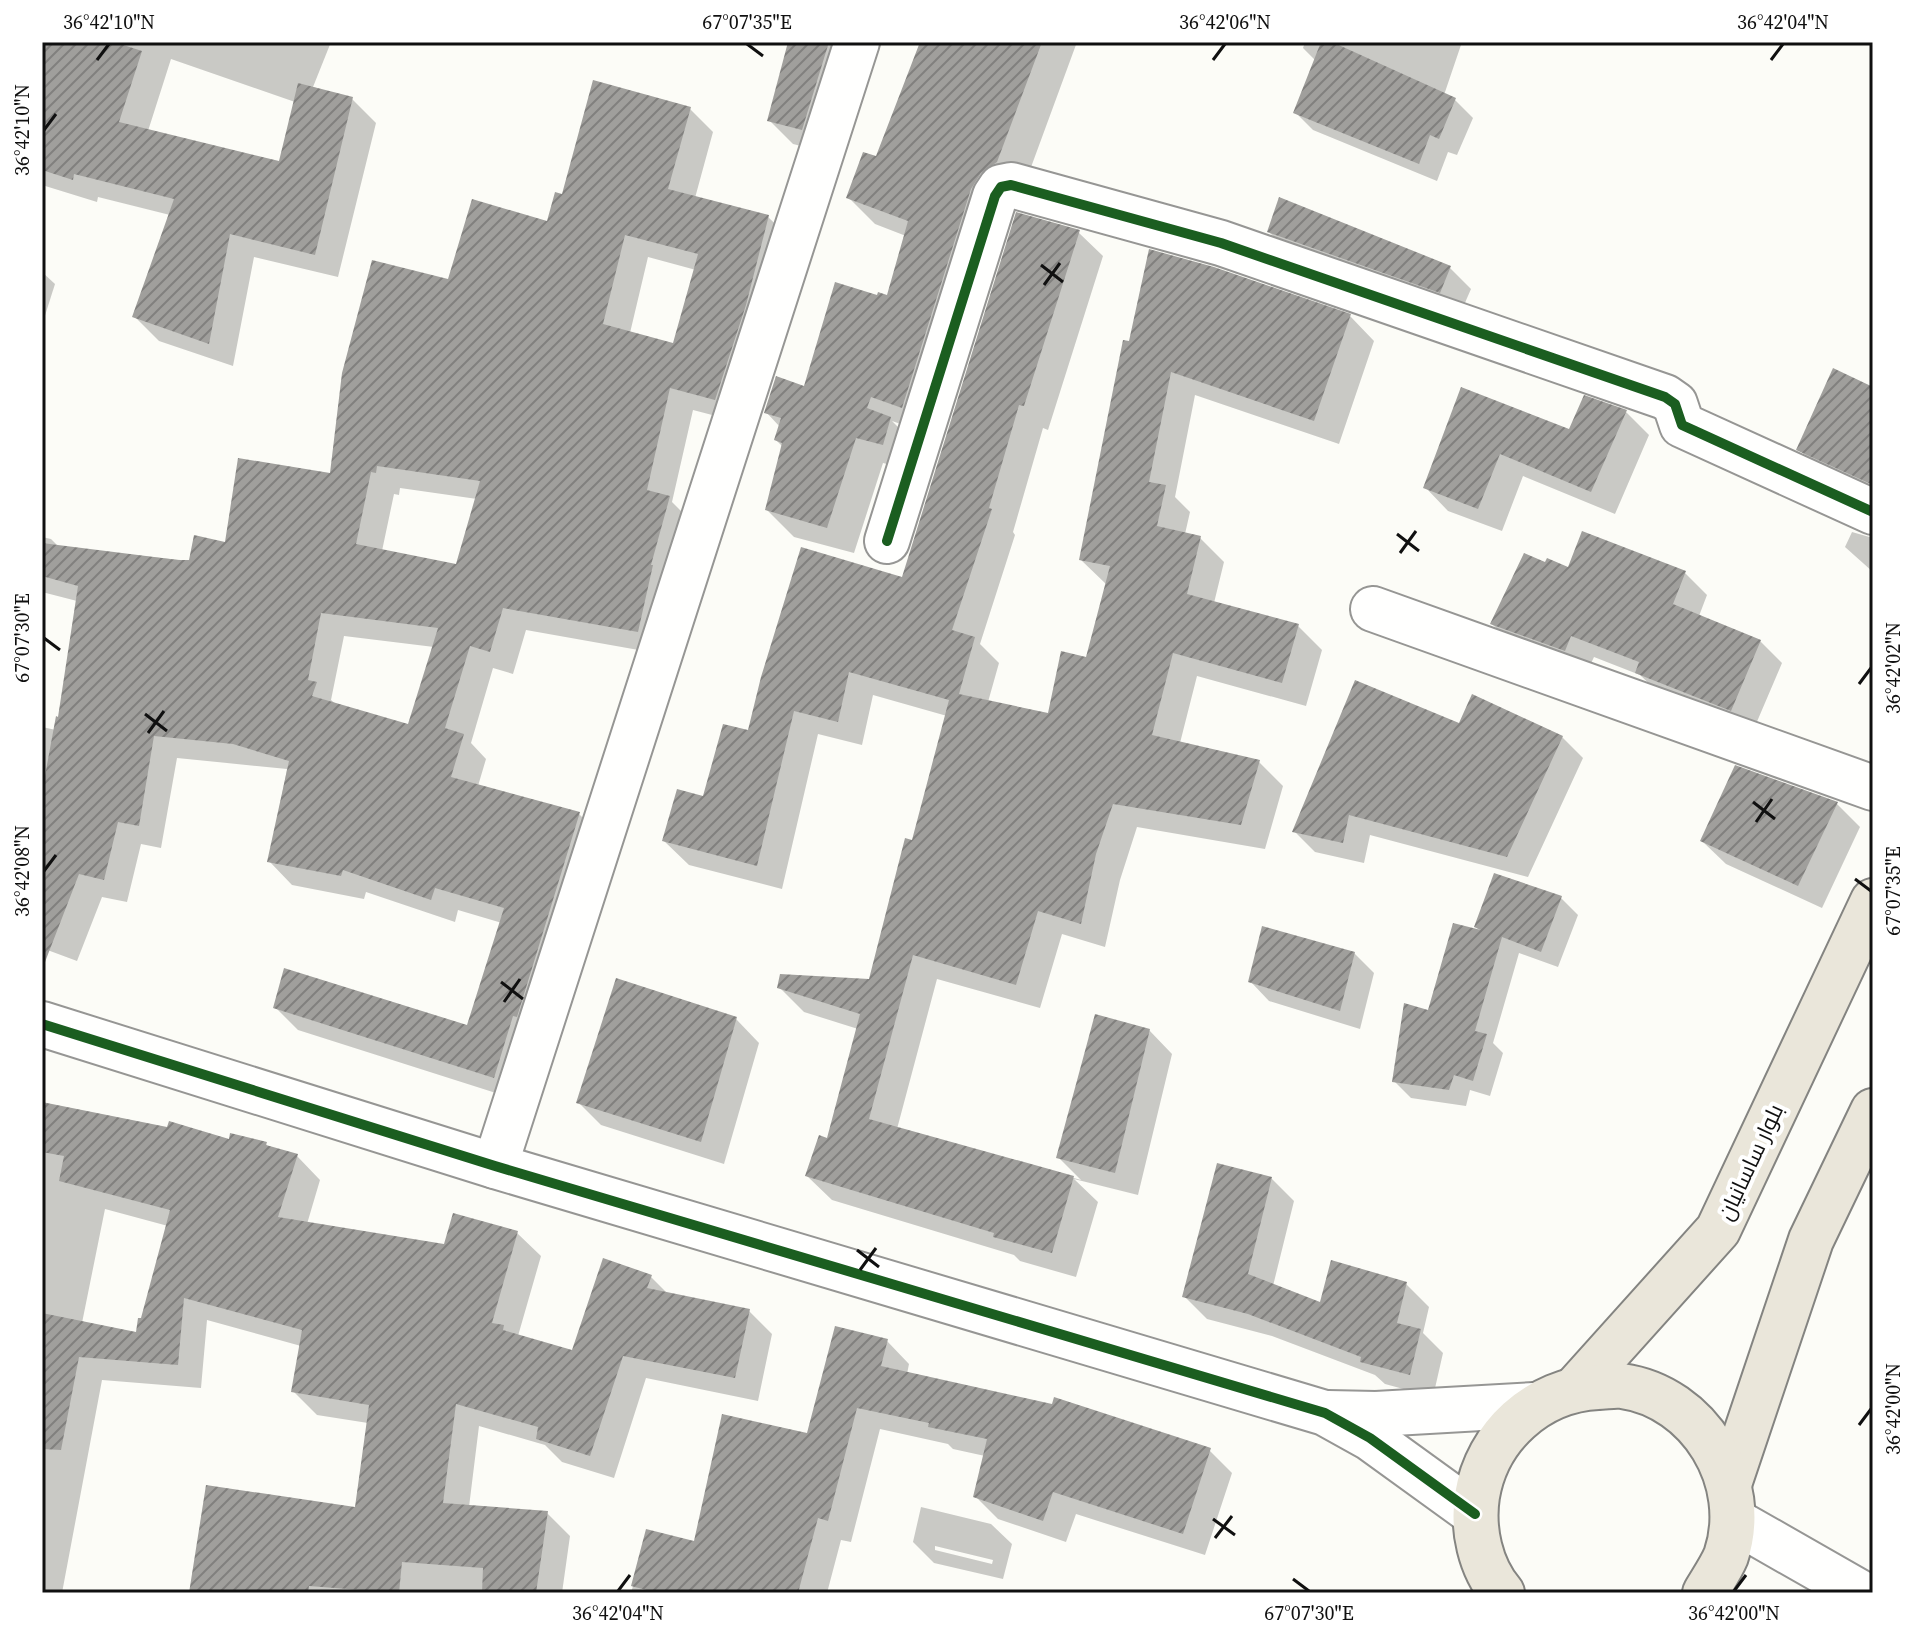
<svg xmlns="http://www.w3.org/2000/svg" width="1915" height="1635" viewBox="0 0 1915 1635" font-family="'Source Serif 4',Cairo,serif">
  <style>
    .shadow { fill: #0003; fill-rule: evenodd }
    .building { fill: url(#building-hatch); fill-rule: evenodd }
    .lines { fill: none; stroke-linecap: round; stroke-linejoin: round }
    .minor-casing { stroke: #969694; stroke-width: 48 }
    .tertiary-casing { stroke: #969694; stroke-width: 48 }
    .trunk-casing { stroke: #848481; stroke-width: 48 }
    .minor { stroke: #fffffe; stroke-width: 44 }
    .tertiary { stroke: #fffffe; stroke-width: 44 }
    .trunk { stroke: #eae6da; stroke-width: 44 }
    .cycleway-casing { stroke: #fff; stroke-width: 15 }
    .cycleway { stroke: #1b5e20; stroke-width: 10 }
    .ticks { fill: none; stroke: #101010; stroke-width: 3 }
    .labels { text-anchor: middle; stroke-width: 8; stroke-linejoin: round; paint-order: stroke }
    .street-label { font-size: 22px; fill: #101010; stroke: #fff }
    .neatline { fill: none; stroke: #101010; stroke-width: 3 }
    .ticks-label { font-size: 20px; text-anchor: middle; fill: #101010 }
  </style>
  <defs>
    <pattern id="building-hatch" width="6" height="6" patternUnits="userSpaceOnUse" patternTransform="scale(2)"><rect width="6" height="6" fill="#a09f9c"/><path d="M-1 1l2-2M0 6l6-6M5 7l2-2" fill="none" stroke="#81807e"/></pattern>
  </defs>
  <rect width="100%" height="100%" fill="#fcfcf7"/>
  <!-- shadow -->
  <g class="shadow">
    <path d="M 42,42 L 331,42 L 313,87 L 352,99 L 376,123 L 338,277 L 254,257 L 233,366 L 159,341 L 135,317 L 170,215 L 98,197 L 97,202 L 42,185 ZM 171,59 L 295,102 L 280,164 L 148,131 Z"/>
    <path d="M 790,42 L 840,42 L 825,152 L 793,144 L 770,121 Z"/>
    <path d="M 922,42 L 1077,42 L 1023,189 L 1007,199 L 929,434 L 892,421 L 917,446 L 909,470 L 883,463 L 854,553 L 794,537 L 767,510 L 783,447 L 776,440 L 780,427 L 766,412 L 805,389 L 878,298 L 888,297 L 906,236 L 875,224 L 849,198 L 877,159 Z"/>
    <path d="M 1305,42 L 1462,42 L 1444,95 L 1455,100 L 1473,118 L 1457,155 L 1448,152 L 1437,181 L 1313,130 L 1295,112 L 1316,61 L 1303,48 Z"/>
    <path d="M 690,109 L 713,132 L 695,198 L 768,217 L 792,240 L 739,422 L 693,410 L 672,502 L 692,522 L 661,654 L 526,630 L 513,674 L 493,668 L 471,743 L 486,759 L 478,786 L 579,814 L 603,838 L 518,1100 L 298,1030 L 275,1007 L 468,1027 L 502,923 L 458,910 L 455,922 L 366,892 L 364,899 L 292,885 L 269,861 L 287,769 L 177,758 L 161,848 L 141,844 L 127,902 L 102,897 L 77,961 L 42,948 L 42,727 L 56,730 L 60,719 L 77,601 L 42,592 L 42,537 L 51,539 L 59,547 L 190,561 L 227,544 L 331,475 L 450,281 L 548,224 L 564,196 ZM 648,257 L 696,270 L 674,345 L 630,333 ZM 400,488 L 477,499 L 458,566 L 382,551 L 394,494 L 399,495 ZM 344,636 L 434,647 L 410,726 L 337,705 L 331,700 Z"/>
    <path d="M 1078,232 L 1103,256 L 1048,430 L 1043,428 L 1013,532 L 1015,535 L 980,644 L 999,663 L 988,702 L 1050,716 L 1088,660 L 1107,585 L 1081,560 L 1125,342 L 1350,316 L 1374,341 L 1339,444 L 1195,395 L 1175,497 L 1190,512 L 1185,534 L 1200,538 L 1224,562 L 1214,603 L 1298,626 L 1322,650 L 1306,706 L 1197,676 L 1180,743 L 1259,762 L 1283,786 L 1265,849 L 1137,827 L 1120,880 L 1105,947 L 1062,934 L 1040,1008 L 937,979 L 897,1129 L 1081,1180 L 1059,1158 L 1149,1030 L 1172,1054 L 1138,1195 L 1074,1179 L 1098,1202 L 1076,1277 L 1020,1261 L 1014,1255 L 832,1200 L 807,1176 L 829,1141 L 858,1029 L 804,1012 L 779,987 L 871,981 L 914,842 L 947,716 L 873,695 L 862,745 L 818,734 L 782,889 L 689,865 L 664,841 L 705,798 L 750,733 L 904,579 Z"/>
    <path d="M 1269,232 L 1450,268 L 1471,289 L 1461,312 L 1290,253 Z"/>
    <path d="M 42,272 L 55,284 L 42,325 Z"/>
    <path d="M 1873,389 L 1873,495 L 1820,471 L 1799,449 Z"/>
    <path d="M 1463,390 L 1570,432 L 1626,412 L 1649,435 L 1615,514 L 1523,476 L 1502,531 L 1448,511 L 1425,487 Z"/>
    <path d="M 1852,532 L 1873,538 L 1873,572 L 1845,547 Z"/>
    <path d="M 1583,534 L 1685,573 L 1707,595 L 1699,616 L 1760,641 L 1782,663 L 1753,731 L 1660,694 L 1640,675 L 1594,657 L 1587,672 L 1514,646 L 1492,624 L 1546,565 L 1569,569 Z"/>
    <path d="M 1460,725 L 1562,737 L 1583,758 L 1528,877 L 1370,835 L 1364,863 L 1315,852 L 1294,831 Z"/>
    <path d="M 1736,768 L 1837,804 L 1860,827 L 1822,908 L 1726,864 L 1702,841 Z"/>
    <path d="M 1561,898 L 1578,915 L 1558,967 L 1519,953 L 1493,1043 L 1503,1053 L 1490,1096 L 1470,1090 L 1466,1106 L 1411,1098 L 1394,1081 L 1430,1013 L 1481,932 L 1476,927 Z"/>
    <path d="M 1354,953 L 1374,973 L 1360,1029 L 1269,1001 L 1250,981 Z"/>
    <path d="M 736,1019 L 759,1043 L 724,1164 L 601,1125 L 578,1102 Z"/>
    <path d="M 42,1104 L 230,1142 L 266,1144 L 269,1148 L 297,1156 L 320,1180 L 307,1224 L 445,1246 L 517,1233 L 541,1256 L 518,1336 L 573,1352 L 651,1277 L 668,1294 L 749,1311 L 772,1334 L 758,1401 L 646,1378 L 614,1478 L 562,1462 L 545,1445 L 479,1426 L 469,1507 L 547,1513 L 570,1536 L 562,1593 L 192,1593 L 357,1510 L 368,1423 L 317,1415 L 293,1391 L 301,1346 L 207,1320 L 201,1388 L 102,1380 L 62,1593 L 42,1593 ZM 105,1209 L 168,1226 L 138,1334 L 82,1323 Z"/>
    <path d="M 1271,1178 L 1294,1201 L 1273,1286 L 1321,1305 L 1406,1284 L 1429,1307 L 1423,1333 L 1443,1353 L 1433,1397 L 1385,1384 L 1375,1375 L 1272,1336 L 1207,1319 L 1184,1296 Z"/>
    <path d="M 887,1341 L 909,1364 L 907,1374 L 1209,1450 L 1232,1473 L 1205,1555 L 1076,1514 L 1066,1542 L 998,1519 L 975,1496 L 985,1456 L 953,1449 L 948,1444 L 880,1429 L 851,1542 L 841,1540 L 827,1593 L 631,1593 L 648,1532 L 696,1543 L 808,1435 Z"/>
    <path d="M 921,1507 L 991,1524 L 1012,1544 L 1003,1579 L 934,1563 L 913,1542 ZM 935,1546 L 993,1560 L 992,1564 L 935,1550 Z"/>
  </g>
  <!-- building -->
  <g class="building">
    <path d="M 42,42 L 114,42 L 142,51 L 119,122 L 279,161 L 298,83 L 353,97 L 315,255 L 230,234 L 209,344 L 132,317 L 174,199 L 74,174 L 73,180 L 42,170 Z"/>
    <path d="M 788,42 L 829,42 L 802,130 L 767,121 Z"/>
    <path d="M 920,42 L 1042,42 L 997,162 L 981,173 L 971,189 L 902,408 L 871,397 L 867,408 L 891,417 L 883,445 L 856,438 L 827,528 L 765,510 L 782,443 L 774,440 L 781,418 L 764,413 L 776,376 L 804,386 L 835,282 L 877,295 L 878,292 L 887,295 L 908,221 L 846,198 L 863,152 L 876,156 Z"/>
    <path d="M 1321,42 L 1332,42 L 1456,98 L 1439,139 L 1430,135 L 1419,164 L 1293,113 Z"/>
    <path d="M 593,80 L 691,107 L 668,189 L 769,215 L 746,305 L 715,400 L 670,388 L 647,490 L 670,496 L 651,565 L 653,565 L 638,632 L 503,608 L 490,652 L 470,646 L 445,728 L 464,734 L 451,777 L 580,812 L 517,1017 L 513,1016 L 494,1078 L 273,1008 L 284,968 L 467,1025 L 504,908 L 435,888 L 431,900 L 343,870 L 341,876 L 267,862 L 289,761 L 233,744 L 154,736 L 139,826 L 118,822 L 104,880 L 79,874 L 45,962 L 42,961 L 42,792 L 56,716 L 58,717 L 78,586 L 42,576 L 42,543 L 178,560 L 189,560 L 194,535 L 225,542 L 238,458 L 330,473 L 342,373 L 372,260 L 448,279 L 472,199 L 547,221 L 555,192 L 562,194 ZM 625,235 L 698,254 L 673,343 L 603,324 ZM 377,466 L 480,481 L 456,564 L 356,544 L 371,472 L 376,473 ZM 321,613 L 438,628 L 408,724 L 312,696 L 317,682 L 308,680 Z"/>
    <path d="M 1279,197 L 1451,266 L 1440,293 L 1267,232 Z"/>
    <path d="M 1016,212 L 1080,230 L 1024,406 L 1019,405 L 989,508 L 992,509 L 952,630 L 975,637 L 959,694 L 1048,713 L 1061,651 L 1086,657 L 1110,566 L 1079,560 L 1123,340 L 1129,341 L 1149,249 L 1214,267 L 1351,314 L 1314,421 L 1171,372 L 1149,482 L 1166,485 L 1157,526 L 1201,536 L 1187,594 L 1299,624 L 1282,683 L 1173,653 L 1152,735 L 1260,760 L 1241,825 L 1113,804 L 1096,854 L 1081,924 L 1038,911 L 1016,985 L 913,955 L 869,1119 L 1074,1176 L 1052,1253 L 993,1237 L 994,1233 L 805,1176 L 819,1135 L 827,1138 L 860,1014 L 777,988 L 780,974 L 869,979 L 905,838 L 912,840 L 949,700 L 849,672 L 838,722 L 794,711 L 757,866 L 662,841 L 677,789 L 703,796 L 723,724 L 748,730 L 761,677 L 801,547 L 902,577 Z"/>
    <path d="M 1833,368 L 1873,387 L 1873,485 L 1796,450 Z"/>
    <path d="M 1461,387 L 1569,429 L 1584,395 L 1627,410 L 1591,492 L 1500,454 L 1478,509 L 1423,488 Z"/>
    <path d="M 1582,531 L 1686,571 L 1673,604 L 1761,640 L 1731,711 L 1635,673 L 1639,662 L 1571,636 L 1565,651 L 1490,624 L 1524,553 L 1545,562 L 1547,558 L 1568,567 Z"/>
    <path d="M 1355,680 L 1459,723 L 1472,694 L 1563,736 L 1507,857 L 1349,815 L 1343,843 L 1292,832 Z"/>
    <path d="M 1735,765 L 1838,802 L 1798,886 L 1700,841 Z"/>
    <path d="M 1494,873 L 1562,896 L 1541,952 L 1502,937 L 1475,1031 L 1487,1034 L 1473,1081 L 1454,1075 L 1449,1090 L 1392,1082 L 1404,1003 L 1428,1010 L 1453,923 L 1481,930 L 1474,927 Z"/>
    <path d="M 1262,926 L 1355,952 L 1340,1011 L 1248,982 Z"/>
    <path d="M 616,978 L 737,1017 L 701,1142 L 576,1103 Z"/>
    <path d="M 1095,1014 L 1150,1029 L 1115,1173 L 1056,1158 Z"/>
    <path d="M 42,1102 L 167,1127 L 169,1121 L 229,1139 L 230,1133 L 267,1142 L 266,1145 L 298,1154 L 278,1217 L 444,1244 L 453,1213 L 518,1231 L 492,1323 L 504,1325 L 503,1330 L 572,1350 L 603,1258 L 652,1275 L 647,1288 L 750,1309 L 735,1378 L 623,1356 L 590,1456 L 536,1439 L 538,1427 L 456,1404 L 443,1503 L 548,1511 L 536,1593 L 482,1593 L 483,1568 L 402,1562 L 399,1593 L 309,1586 L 308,1593 L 189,1593 L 206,1485 L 355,1507 L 369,1405 L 291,1392 L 302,1330 L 184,1298 L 178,1365 L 79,1357 L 61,1450 L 42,1449 L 42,1313 L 136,1332 L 138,1318 L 141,1318 L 170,1210 L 59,1181 L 64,1156 L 42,1152 Z"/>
    <path d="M 1217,1163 L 1272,1177 L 1248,1274 L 1320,1302 L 1331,1260 L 1407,1282 L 1397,1323 L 1421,1329 L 1410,1375 L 1360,1362 L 1361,1357 L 1248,1314 L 1182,1297 Z"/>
    <path d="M 835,1326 L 888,1339 L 881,1366 L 1052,1404 L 1054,1397 L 1211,1448 L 1183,1534 L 1053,1492 L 1043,1521 L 973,1497 L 987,1439 L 928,1427 L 929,1423 L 857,1408 L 828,1521 L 818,1518 L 798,1593 L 658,1593 L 631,1586 L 646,1529 L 694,1541 L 722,1414 L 807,1433 Z"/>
  </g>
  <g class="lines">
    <defs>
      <g id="minor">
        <path d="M 887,541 L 995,196 L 1001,187 L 1011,185 L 1221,243 L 1665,397 L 1675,404 L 1682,425 L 1873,512"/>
        <path d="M 1373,609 L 1873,788"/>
        <path d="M 495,1166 L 857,42"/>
        <path d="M 1733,1520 L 1861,1593"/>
      </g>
      <g id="tertiary">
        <path d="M 42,1024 L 495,1166 L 1325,1413 L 1370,1438 L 1475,1514"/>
        <path d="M 1328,1413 L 1376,1414 L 1534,1405"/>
      </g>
      <g id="trunk">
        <path d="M 1576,1388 L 1718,1230 L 1873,901"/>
        <path d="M 1729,1484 L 1811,1240 L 1873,1111"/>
        <path d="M 1502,1593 C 1480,1567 1472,1529 1477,1496 C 1487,1436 1537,1390 1598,1387 C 1605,1387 1614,1385 1622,1386 C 1700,1397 1751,1482 1726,1556 C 1721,1568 1712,1581 1705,1593"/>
      </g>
    </defs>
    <!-- minor casing -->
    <use href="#minor" class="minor-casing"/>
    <!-- tertiary casing -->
    <use href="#tertiary" class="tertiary-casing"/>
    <!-- trunk casing -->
    <use href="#trunk" class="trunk-casing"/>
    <!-- minor -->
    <use href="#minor" class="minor"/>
    <!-- tertiary -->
    <use href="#tertiary" class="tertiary"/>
    <!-- trunk -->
    <use href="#trunk" class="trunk"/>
    <defs>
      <g id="cycleway">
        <path d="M 887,541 L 995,196 L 1001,187 L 1011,185 L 1221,243 L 1665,397 L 1675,404 L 1682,425 L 1873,512"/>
        <path d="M 42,1024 L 495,1166 L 1325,1413 L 1370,1438 L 1475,1514"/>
      </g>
    </defs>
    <!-- cycleway casing -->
    <use href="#cycleway" class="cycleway-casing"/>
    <!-- cycleway -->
    <use href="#cycleway" class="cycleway"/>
  </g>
  <!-- ticks -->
  <path class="ticks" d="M 747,44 L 763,56M 97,60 L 109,44M 1213,60 L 1225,44M 1771,60 L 1783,44M 44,130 L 56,114M 1041,265 L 1063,282M 1044,285 L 1060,263M 1397,534 L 1419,551M 1400,553 L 1416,531M 44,638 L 60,650M 1859,684 L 1871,668M 145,714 L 167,731M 148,733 L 164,711M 1753,802 L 1775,819M 1756,822 L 1772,799M 44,871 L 56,855M 1855,879 L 1871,891M 501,982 L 523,999M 504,1002 L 520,979M 857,1250 L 879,1267M 860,1270 L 876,1248M 1859,1425 L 1871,1409M 1213,1519 L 1235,1535M 1215,1538 L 1232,1516M 1293,1579 L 1309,1591M 618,1591 L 630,1575M 1734,1591 L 1746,1575"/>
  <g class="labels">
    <!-- street labels -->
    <g class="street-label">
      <text transform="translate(1750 1162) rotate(-65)" y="8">بلوار ساسانیان</text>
    </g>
  </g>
  <!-- border -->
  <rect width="1915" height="1635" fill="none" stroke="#ffffff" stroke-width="88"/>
  <rect x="44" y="44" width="1827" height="1547" class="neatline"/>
  <g class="ticks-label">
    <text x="109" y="29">36°42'10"N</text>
    <text x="747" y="29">67°07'35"E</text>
    <text x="1225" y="29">36°42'06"N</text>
    <text x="1783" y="29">36°42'04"N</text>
    <text transform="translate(22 130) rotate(-90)" y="7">36°42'10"N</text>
    <text transform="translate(22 638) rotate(-90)" y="7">67°07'30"E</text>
    <text transform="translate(1893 668) rotate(-90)" y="7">36°42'02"N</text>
    <text transform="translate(22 871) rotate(-90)" y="7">36°42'08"N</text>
    <text transform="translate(1893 891) rotate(-90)" y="7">67°07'35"E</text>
    <text transform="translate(1893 1409) rotate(-90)" y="7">36°42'00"N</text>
    <text x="618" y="1620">36°42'04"N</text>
    <text x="1309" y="1620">67°07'30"E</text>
    <text x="1734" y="1620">36°42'00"N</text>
  </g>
</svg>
